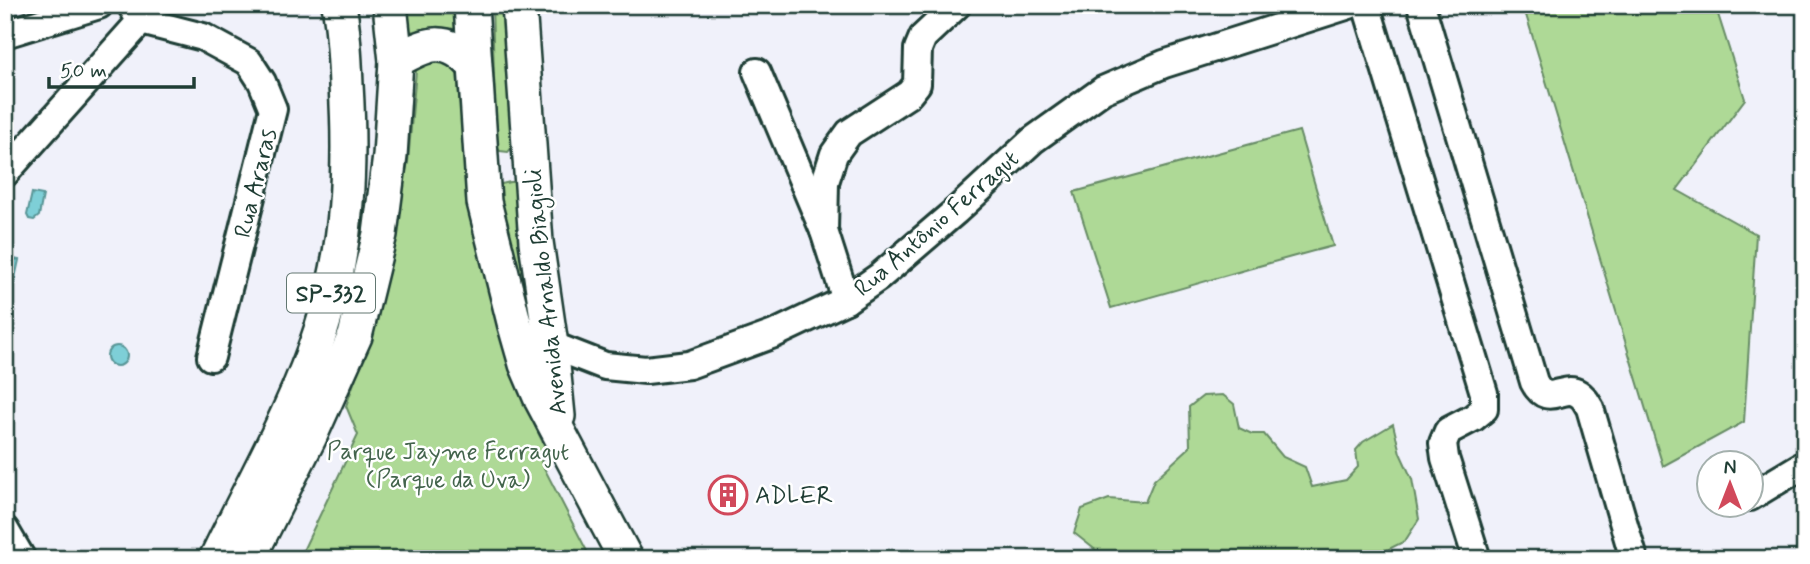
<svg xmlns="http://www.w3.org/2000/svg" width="1810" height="564" viewBox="0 0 1810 564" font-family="Mynerve,sans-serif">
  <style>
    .green { fill: #aed996; stroke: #668b65; stroke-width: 2 }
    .water { fill: #7ecfd7; stroke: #589596; stroke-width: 2 }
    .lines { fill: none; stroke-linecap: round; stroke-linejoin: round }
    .minor-casing { stroke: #1f3d34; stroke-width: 32 }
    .major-casing { stroke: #1f3d34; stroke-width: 38 }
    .minor { stroke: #fff; stroke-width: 26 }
    .major { stroke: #fff; stroke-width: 33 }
    .labels { text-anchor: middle; stroke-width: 5; stroke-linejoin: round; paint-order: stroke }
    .shield { fill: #fff; stroke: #627771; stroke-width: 2 }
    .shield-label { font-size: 23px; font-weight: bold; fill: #1f3d34 }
    .street-label { font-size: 24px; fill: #1f3d34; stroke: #fff }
    .park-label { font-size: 24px; fill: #43644c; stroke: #fff }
    .poi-label { font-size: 24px; fill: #1f3d34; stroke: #fff; text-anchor: start }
  </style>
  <rect width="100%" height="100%" fill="#f0f1fa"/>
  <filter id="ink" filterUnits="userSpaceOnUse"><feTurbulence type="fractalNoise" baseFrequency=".0143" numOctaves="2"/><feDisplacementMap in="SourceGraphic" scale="14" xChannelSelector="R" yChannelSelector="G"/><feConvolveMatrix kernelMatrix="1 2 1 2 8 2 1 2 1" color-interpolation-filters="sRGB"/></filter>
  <g filter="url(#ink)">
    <!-- green -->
    <g class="green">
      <path d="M 407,5 L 454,5 L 456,29 L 431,27 L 410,32 Z"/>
      <path d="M 492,5 L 509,5 L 513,141 L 512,147 L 508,152 L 500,151 L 496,147 Z"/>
      <path d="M 1523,5 L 1715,5 L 1745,99 L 1677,190 L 1756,234 L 1744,422 L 1663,466 Z"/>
      <path d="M 417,59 L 456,62 L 470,212 L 498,320 L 535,426 L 546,449 L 541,462 L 591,559 L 299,559 L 358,435 L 346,406 L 366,348 L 408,162 Z"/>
      <path d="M 1299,131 L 1333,246 C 1258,265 1185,288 1111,308 L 1074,192 Z"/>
      <path d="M 510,182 L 517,182 L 530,311 L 528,314 L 497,185 Z"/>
      <path d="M 1223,395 L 1234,404 L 1239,428 L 1252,434 L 1264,434 L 1283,457 L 1305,467 L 1312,487 L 1346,480 L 1358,467 L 1356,450 L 1363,442 L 1393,424 L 1400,453 L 1412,479 L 1419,519 L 1405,541 L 1369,559 L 1215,559 L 1209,556 L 1204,559 L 1107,559 L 1074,533 L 1082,509 L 1109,499 L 1145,502 L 1154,480 L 1190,447 L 1189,407 L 1203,396 Z"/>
    </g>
    <!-- water -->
    <g class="water">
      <path d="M 32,193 L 43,195 L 39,216 L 34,220 L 29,219 L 27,215 Z"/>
      <path d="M 5,257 L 19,260 L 14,283 L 5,281 Z"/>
      <circle cx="117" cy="356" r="10"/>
    </g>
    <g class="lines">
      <defs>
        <g id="minor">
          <path d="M 131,5 L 141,21 L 203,37 L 249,62 L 262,82 L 273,109 L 211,357"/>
          <path d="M 1366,5 L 1484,393 L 1484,409 L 1473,418 L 1448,431 L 1443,443 L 1445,458 L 1477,559"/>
          <path d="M 1421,5 L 1534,382 C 1548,409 1562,383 1579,394 C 1584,397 1587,403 1590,408 L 1634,559"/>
          <path d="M 5,34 L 99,5"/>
          <path d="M 757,72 L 824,231 L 846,300"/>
          <path d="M 5,173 L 141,21"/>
          <path d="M 824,231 L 825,182 L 834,154 L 849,133 L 909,94 L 917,84 L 918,49 L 923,37 L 957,5"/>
          <path d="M 537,336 L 551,345 L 605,366 L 646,370 L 689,365 L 774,334 L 846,300 L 879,277 L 956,211 L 1033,140 L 1103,90 L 1164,64 L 1349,5"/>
          <path d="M 1750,497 L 1805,464"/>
          <path d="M 5,530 L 22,559"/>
        </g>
        <g id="major">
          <path d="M 471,5 L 484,202 L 514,322 L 526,364 L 541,399 L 626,559"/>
          <path d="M 519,5 L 536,242 L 551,345 L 558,416"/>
          <path d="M 396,61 C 427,43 445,35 473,64"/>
          <path d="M 216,559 C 253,482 296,408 322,327 C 348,248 351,167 346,85 C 345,58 344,32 339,5"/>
          <path d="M 248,559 L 310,436 L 355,336 L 380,234 L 390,156 L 396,61 L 390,5"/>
        </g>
      </defs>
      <!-- minor casing -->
      <use href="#minor" class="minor-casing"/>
      <!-- major casing -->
      <use href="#major" class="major-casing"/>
      <!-- minor -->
      <use href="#minor" class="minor"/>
      <!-- major -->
      <use href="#major" class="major"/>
    </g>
  </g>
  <!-- icons -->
  <defs>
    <symbol id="building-ring" viewBox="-11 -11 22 22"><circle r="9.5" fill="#fff" stroke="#d1495b" stroke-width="1.5"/><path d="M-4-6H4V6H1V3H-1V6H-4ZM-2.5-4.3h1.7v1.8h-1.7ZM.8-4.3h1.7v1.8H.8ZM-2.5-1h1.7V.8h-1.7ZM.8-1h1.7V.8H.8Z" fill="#d1495b"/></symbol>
  </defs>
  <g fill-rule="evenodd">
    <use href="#building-ring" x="706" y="473" width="44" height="44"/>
  </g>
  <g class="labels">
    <!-- shield labels -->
    <rect class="shield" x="287" y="273.5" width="88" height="39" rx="5"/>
    <g class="shield-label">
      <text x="331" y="301">SP-332</text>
    </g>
    <!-- street labels -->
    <g class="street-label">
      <text transform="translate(255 183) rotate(-76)" y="8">Rua Araras</text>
      <text transform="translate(936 223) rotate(-41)" y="8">Rua Antônio Ferragut</text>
      <text transform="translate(545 292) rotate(-96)" y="8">Avenida Arnaldo Biagioli</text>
    </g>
    <!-- park labels -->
    <g class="park-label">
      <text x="448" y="459">Parque Jayme Ferragut<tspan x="448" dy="28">(Parque da Uva)</tspan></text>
    </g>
    <!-- poi labels -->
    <g class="poi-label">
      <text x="755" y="503">ADLER</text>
    </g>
  </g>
  <!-- margin -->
  <rect width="1810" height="564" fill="none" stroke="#fff" stroke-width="28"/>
  <rect x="14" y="14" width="1782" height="536" fill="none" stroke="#1f3d34" stroke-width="2.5" filter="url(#ink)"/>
  <!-- north arrow -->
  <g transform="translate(1730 484)"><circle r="33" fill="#ffffff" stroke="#a5b1ae" stroke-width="2"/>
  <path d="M0-5L12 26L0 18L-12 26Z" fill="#d1495b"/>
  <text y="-10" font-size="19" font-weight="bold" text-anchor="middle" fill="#1f3d34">N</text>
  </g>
  <!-- scale -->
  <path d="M49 77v10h145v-10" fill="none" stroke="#1f3d34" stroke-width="3.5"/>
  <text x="60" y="77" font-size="21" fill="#1f3d34" stroke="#ffffff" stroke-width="5" paint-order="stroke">50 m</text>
</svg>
